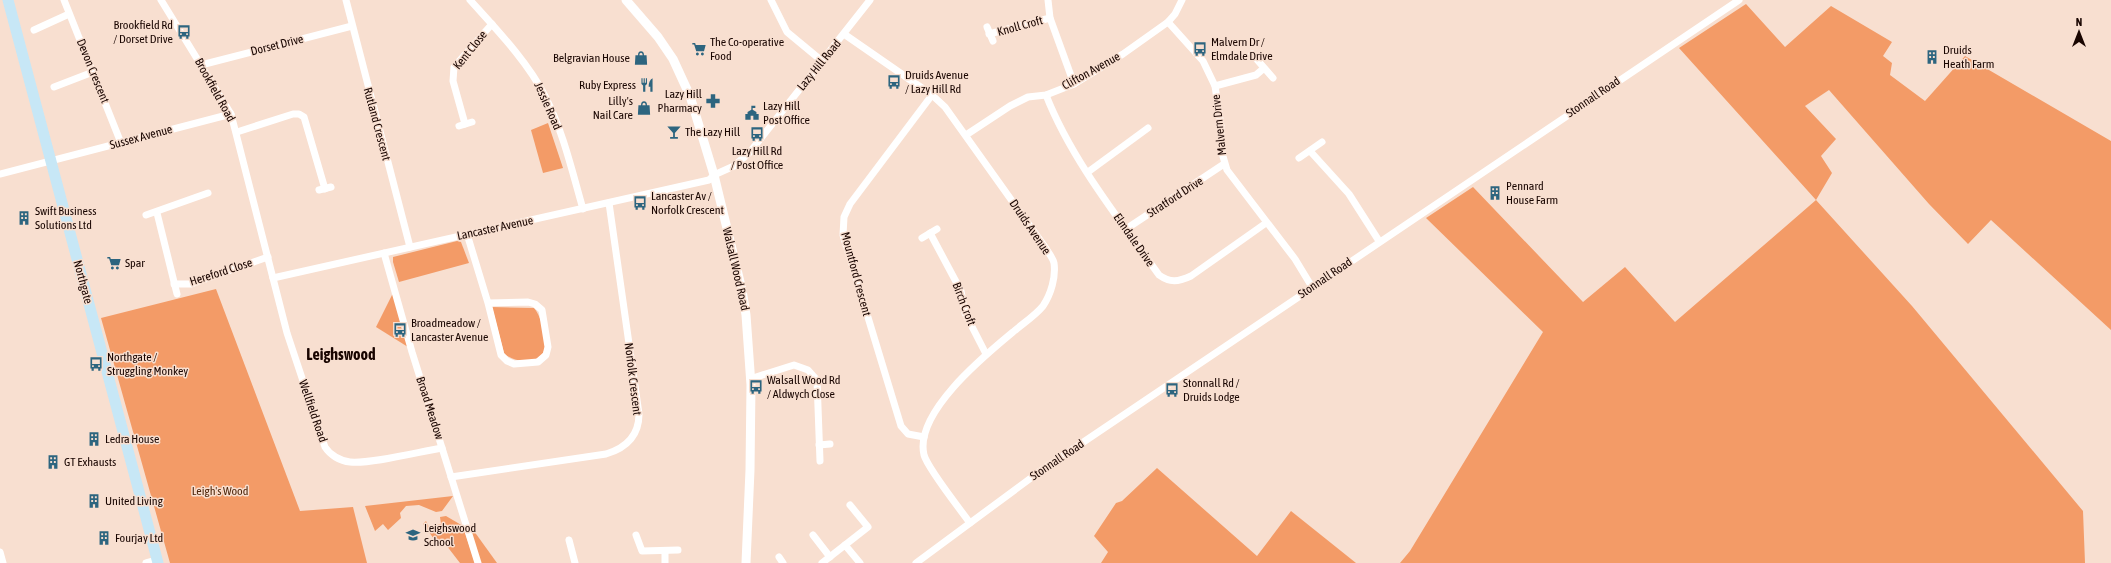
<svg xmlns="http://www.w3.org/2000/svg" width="2111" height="563" viewBox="0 0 2111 563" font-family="'Asap Condensed',sans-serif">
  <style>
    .green { fill: #f39b67 }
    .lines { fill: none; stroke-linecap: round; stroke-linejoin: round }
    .minor { stroke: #fff; stroke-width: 7 }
    .tertiary { stroke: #fff; stroke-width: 9 }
    .secondary { stroke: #c7e7f6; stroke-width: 11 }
    .labels { text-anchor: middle; stroke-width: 3; stroke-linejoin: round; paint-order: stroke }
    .poi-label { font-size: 12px; fill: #190500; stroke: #f8dfd0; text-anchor: start }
    .street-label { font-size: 12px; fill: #190500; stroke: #f8dfd0 }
    .park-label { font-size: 12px; fill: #4c2409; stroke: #f8dfd0 }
    .district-label { font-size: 16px; font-weight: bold; fill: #190500; stroke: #f8dfd0 }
  </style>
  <rect width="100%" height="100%" fill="#f8dfd0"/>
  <!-- green -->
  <g class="green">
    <path d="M 1746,4 L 1785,47 L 1831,6 L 1892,42 L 1883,56 L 1892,63 L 1890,75 L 1925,101 L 1965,56 L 2111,141 L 2111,330 L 1991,220 L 1968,244 L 1929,204 L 1829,90 L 1805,106 L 1836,139 L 1821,156 L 1832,173 L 1816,200 L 1912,306 L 2083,511 L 2085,563 L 1400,563 L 1410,551 L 1543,332 L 1426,218 L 1473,187 L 1583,302 L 1625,267 L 1675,322 L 1816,200 L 1679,48 Z"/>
    <path d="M 548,123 L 563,168 L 543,173 L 531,130 Z"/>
    <path d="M 457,241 L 461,242 L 469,263 L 399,282 L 393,262 L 393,257 Z"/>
    <path d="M 216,289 L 300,511 L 353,507 L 367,563 L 170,563 L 101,318 Z"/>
    <path d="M 393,293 L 408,347 L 376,327 Z"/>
    <path d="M 492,307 L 534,308 C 541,315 549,344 543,353 C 535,365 512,362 504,353 Z"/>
    <path d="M 1157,468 L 1257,556 L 1291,511 L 1356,563 L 1101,563 L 1108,552 L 1094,536 L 1116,503 L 1122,501 Z"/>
    <path d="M 453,496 L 442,511 L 436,512 L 419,505 L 406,506 L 400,513 L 401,518 L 388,530 L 383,524 L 375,531 L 365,506 Z"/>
    <path d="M 446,516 L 463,526 L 475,563 L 460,563 L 443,541 L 436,546 L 432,540 L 434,539 L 423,524 L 426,521 L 429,527 L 441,524 L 440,517 Z"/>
    <path d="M 466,520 L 497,563 L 478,563 Z"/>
  </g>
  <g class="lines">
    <!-- minor -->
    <g class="minor">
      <path d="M 64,0 L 121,143"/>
      <path d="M 161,0 L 231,114 L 287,333 L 325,447 C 330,455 340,461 350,462 C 372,464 418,452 442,448"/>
      <path d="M 346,0 L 410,247"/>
      <path d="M 470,0 C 497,30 527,61 545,96 C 563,131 572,171 583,209"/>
      <path d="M 771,0 L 787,32 L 822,61"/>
      <path d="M 1048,0 L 1050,18 L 1074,84"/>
      <path d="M 1168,22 L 1203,61 L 1215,86 L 1221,126 L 1222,153 L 1227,170 L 1295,259 L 1312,287"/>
      <path d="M 987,27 L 993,41"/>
      <path d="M 34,30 L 69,14"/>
      <path d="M 844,34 L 932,95 L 945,107 L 1045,247 C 1048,252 1053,258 1054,263 C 1056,277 1051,294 1043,306 C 1035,316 1022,324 1013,332 C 984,356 914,413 924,455 C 928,469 960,509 970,523"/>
      <path d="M 989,34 L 1050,18"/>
      <path d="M 1252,54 L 1273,78"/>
      <path d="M 201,65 L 352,26"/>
      <path d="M 1215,86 L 1256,75 L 1263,69"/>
      <path d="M 54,87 L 93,72"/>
      <path d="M 1046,95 C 1071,159 1119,219 1159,275 C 1170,283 1178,282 1191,276 L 1266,223"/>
      <path d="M 465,124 L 453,81 L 454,67 L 492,24"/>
      <path d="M 459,126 L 472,122"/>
      <path d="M 237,132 L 293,114 L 299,114 L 304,117 L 325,189"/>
      <path d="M 966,135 L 1010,106 L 1028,97 L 1046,95 L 1074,84 L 1123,54 L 1168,22 L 1175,14 L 1182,0"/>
      <path d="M 1310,151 L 1349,194 L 1379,241"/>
      <path d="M 1299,158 L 1322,142"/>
      <path d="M 1088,172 L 1148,128"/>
      <path d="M 0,174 L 231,114"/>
      <path d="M 319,190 L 331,187"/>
      <path d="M 157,213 L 177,294"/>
      <path d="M 146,215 L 208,193"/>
      <path d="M 1126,229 L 1224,164"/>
      <path d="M 930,233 L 961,291 L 965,313 L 986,354"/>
      <path d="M 467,234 L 488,303 L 501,355 L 507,361 L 514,364 L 538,362 L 546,355 L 548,347 L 542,310 L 535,304 L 528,302 L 488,303"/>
      <path d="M 922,238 L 937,229"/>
      <path d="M 384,253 L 412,352 L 478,563"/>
      <path d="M 273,278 L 709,180 L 714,175 L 734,166 L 750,152 L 870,0"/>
      <path d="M 174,284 L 191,284 L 268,257"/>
      <path d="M 750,379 L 794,365 L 808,370 L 817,380 L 820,461"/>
      <path d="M 924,437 L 908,434 L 901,426 L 843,235 L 844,217 L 850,204 L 932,95"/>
      <path d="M 819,445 L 830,444"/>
      <path d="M 451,477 L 606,454 C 626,448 639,436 639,414 L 609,203"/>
      <path d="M 636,535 L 642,551 L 678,550"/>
      <path d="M 813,535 L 830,557"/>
      <path d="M 569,540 L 575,563"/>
      <path d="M 845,545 L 868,527 L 850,505"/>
      <path d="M 0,552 L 3,563"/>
      <path d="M 779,557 L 783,563"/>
      <path d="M 146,563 L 157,560"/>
      <path d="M 665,563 L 665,552"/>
      <path d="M 822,563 L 845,545 L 860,563"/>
      <path d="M 916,563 L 1039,472 L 1739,0"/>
    </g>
    <!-- tertiary -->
    <path class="tertiary" d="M 626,0 L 658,37 L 673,59 L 690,96 L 714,175 L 742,290 L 746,315 L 751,385 L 750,470 L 746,563"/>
    <!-- secondary -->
    <path class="secondary" d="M 8,0 L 158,563"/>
  </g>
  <!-- icons -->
  <defs>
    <symbol id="bus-bare" viewBox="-9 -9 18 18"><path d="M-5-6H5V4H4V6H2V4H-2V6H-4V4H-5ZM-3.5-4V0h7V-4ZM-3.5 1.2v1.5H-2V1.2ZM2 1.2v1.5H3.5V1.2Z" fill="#2d657f" stroke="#f8dfd0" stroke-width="2.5" paint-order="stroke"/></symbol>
    <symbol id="supermarket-bare" viewBox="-9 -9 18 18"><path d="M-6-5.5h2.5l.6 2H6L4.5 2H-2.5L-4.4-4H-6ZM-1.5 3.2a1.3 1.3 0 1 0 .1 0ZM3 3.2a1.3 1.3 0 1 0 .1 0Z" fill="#2d657f" stroke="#f8dfd0" stroke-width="2.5" paint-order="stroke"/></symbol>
    <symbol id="building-bare" viewBox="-9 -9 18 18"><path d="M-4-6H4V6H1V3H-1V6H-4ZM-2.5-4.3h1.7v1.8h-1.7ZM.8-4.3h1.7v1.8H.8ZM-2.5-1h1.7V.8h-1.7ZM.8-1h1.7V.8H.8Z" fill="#2d657f" stroke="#f8dfd0" stroke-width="2.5" paint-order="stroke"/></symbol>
    <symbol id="shop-bare" viewBox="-9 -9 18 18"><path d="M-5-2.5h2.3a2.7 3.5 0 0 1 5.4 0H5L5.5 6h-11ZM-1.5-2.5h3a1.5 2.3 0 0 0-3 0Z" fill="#2d657f" stroke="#f8dfd0" stroke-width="2.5" paint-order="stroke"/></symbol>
    <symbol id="restaurant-bare" viewBox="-9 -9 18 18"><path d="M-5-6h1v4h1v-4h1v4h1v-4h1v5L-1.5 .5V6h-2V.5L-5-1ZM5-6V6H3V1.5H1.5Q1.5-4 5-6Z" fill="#2d657f" stroke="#f8dfd0" stroke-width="2.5" paint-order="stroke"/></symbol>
    <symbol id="pharmacy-bare" viewBox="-9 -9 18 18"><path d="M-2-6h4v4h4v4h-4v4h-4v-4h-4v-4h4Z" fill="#2d657f" stroke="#f8dfd0" stroke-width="2.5" paint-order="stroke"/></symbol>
    <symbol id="civic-bare" viewBox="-9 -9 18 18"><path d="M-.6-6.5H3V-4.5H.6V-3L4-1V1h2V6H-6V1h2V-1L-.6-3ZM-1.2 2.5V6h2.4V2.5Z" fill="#2d657f" stroke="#f8dfd0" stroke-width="2.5" paint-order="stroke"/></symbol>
    <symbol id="bar-bare" viewBox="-9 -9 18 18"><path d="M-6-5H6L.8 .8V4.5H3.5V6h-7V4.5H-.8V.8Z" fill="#2d657f" stroke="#f8dfd0" stroke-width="2.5" paint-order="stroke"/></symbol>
    <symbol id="school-bare" viewBox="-9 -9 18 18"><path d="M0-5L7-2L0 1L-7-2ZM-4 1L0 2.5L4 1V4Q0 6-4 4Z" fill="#2d657f" stroke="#f8dfd0" stroke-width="2.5" paint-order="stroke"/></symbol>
  </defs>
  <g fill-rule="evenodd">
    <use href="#bus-bare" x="174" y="22" width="20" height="20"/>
    <use href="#supermarket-bare" x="689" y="39" width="20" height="20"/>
    <use href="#bus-bare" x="1190" y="39" width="20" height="20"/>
    <use href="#building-bare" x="1922" y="47" width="20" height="20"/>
    <use href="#shop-bare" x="631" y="48" width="20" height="20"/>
    <use href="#bus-bare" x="884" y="72" width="20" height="20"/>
    <use href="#restaurant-bare" x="637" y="75" width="20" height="20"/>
    <use href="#pharmacy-bare" x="703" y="91" width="20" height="20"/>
    <use href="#shop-bare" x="634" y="98" width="20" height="20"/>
    <use href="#civic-bare" x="742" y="103" width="20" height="20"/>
    <use href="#bar-bare" x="664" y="122" width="20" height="20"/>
    <use href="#bus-bare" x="747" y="124" width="20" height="20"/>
    <use href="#building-bare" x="1485" y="183" width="20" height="20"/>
    <use href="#bus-bare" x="630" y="193" width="20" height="20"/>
    <use href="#building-bare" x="14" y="208" width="20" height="20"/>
    <use href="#supermarket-bare" x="104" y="253" width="20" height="20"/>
    <use href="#bus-bare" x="390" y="320" width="20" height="20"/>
    <use href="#bus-bare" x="86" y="354" width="20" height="20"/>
    <use href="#bus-bare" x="746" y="377" width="20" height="20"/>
    <use href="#bus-bare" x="1162" y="380" width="20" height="20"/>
    <use href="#building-bare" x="84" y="429" width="20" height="20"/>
    <use href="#building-bare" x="43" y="452" width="20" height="20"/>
    <use href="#building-bare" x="84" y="491" width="20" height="20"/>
    <use href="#school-bare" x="403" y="525" width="20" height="20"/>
    <use href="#building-bare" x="94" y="528" width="20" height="20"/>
  </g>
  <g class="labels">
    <!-- poi labels -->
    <g class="poi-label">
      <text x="173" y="29" text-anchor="end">Brookfield Rd<tspan x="173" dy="14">/ Dorset Drive</tspan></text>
      <text x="710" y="46">The Co-operative<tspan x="710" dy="14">Food</tspan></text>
      <text x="1211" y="46">Malvern Dr /<tspan x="1211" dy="14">Elmdale Drive</tspan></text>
      <text x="1943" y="54">Druids<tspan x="1943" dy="14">Heath Farm</tspan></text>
      <text x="630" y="62" text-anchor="end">Belgravian House</text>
      <text x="905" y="79">Druids Avenue<tspan x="905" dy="14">/ Lazy Hill Rd</tspan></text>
      <text x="636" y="89" text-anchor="end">Ruby Express</text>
      <text x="702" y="98" text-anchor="end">Lazy Hill<tspan x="702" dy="14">Pharmacy</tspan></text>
      <text x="633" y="105" text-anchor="end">Lilly's<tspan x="633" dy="14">Nail Care</tspan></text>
      <text x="763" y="110">Lazy Hill<tspan x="763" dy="14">Post Office</tspan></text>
      <text x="685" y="136">The Lazy Hill</text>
      <text x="757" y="155" text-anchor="middle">Lazy Hill Rd<tspan x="757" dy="14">/ Post Office</tspan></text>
      <text x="1506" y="190">Pennard<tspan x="1506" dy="14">House Farm</tspan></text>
      <text x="651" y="200">Lancaster Av /<tspan x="651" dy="14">Norfolk Crescent</tspan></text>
      <text x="35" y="215">Swift Business<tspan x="35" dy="14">Solutions Ltd</tspan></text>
      <text x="125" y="267">Spar</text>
      <text x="411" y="327">Broadmeadow /<tspan x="411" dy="14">Lancaster Avenue</tspan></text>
      <text x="107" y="361">Northgate /<tspan x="107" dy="14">Struggling Monkey</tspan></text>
      <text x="767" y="384">Walsall Wood Rd<tspan x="767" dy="14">/ Aldwych Close</tspan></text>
      <text x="1183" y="387">Stonnall Rd /<tspan x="1183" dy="14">Druids Lodge</tspan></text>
      <text x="105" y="443">Ledra House</text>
      <text x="64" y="466">GT Exhausts</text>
      <text x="105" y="505">United Living</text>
      <text x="424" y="532">Leighswood<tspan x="424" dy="14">School</tspan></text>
      <text x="115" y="542">Fourjay Ltd</text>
    </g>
    <!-- street labels -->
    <g class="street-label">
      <text transform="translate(1020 26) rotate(-15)" y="4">Knoll Croft</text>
      <text transform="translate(277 45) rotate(-14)" y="4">Dorset Drive</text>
      <text transform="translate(470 50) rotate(-51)" y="4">Kent Close</text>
      <text transform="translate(819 65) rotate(-51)" y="4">Lazy Hill Road</text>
      <text transform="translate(93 71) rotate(68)" y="4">Devon Crescent</text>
      <text transform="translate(1091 71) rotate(-29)" y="4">Clifton Avenue</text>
      <text transform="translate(215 90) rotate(61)" y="4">Brookfield Road</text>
      <text transform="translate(1593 97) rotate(-34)" y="4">Stonnall Road</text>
      <text transform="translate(548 106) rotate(66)" y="4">Jessie Road</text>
      <text transform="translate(377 124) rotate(75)" y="4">Rutland Crescent</text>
      <text transform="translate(1219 125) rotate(-96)" y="4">Malvern Drive</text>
      <text transform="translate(141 137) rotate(-15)" y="4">Sussex Avenue</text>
      <text transform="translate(1175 197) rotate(-33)" y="4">Stratford Drive</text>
      <text transform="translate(1030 227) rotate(56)" y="4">Druids Avenue</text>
      <text transform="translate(495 228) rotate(-12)" y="4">Lancaster Avenue</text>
      <text transform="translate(1134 240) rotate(55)" y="4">Elmdale Drive</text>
      <text transform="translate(736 269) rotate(77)" y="4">Walsall Wood Road</text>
      <text transform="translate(221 272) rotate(-18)" y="4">Hereford Close</text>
      <text transform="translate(856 274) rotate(75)" y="4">Mountford Crescent</text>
      <text transform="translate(1325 278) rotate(-34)" y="4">Stonnall Road</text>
      <text transform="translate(83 282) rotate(75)" y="4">Northgate</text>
      <text transform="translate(964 304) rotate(69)" y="4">Birch Croft</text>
      <text transform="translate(633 379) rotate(83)" y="4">Norfolk Crescent</text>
      <text transform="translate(430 408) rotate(72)" y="4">Broad Meadow</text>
      <text transform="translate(313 411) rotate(71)" y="4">Wellfield Road</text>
      <text transform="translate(1057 460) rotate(-34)" y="4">Stonnall Road</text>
    </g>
    <!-- park labels -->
    <g class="park-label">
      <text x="220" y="495">Leigh's Wood</text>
    </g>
    <!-- district labels -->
    <g class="district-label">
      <text x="341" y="360">Leighswood</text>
    </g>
  </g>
  <!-- north arrow -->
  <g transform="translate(2079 32)" stroke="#f8dfd0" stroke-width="3" paint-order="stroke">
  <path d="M0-3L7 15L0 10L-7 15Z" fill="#190500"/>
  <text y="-6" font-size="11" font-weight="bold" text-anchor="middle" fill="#190500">N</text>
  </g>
</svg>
